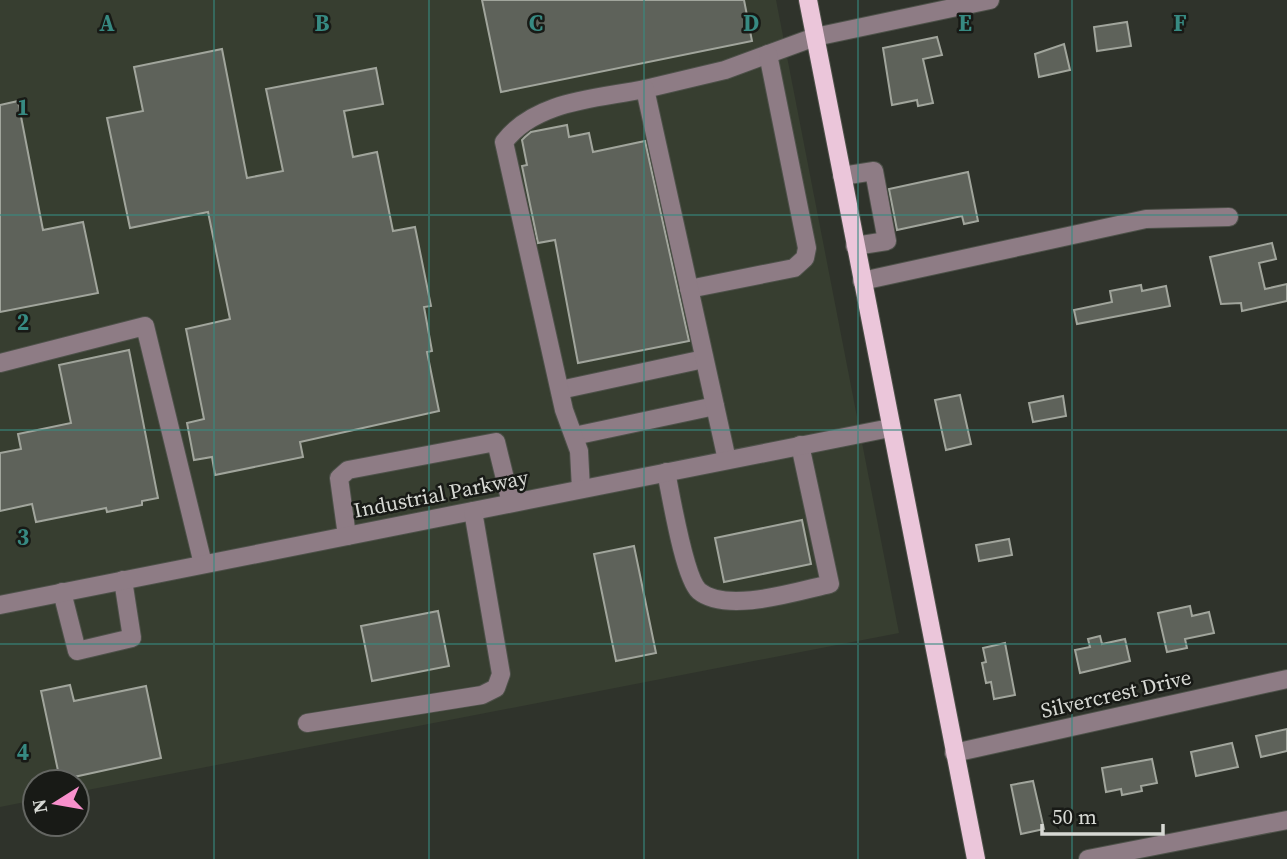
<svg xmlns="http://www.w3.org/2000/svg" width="1287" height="859" viewBox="0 0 1287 859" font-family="'Source Serif 4',serif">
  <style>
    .built { fill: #373e30 }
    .building { fill: #5e625a; stroke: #a1a59c; stroke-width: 2 }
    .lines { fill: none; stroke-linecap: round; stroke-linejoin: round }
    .minor-casing { stroke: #4d5149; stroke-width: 20 }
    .major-casing { stroke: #4d5149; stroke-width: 20 }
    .minor { stroke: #8e7c85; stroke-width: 18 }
    .major { stroke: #ebc6da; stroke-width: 18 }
    .grid { fill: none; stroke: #378a82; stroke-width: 2; stroke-opacity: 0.55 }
    .labels { text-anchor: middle; stroke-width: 5; stroke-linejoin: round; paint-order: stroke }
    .street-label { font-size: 21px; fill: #d7d9d4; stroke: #181a16 }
    .grid-label { font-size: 23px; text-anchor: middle; font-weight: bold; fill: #378a82; stroke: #181a16; stroke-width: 5; stroke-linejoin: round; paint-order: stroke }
  </style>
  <rect width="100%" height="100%" fill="#2f332b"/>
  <!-- built -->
  <path class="built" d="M 0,0 L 776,0 L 899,633 L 77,792 L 77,782 L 35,782 L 35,800 L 0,807 Z"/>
  <!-- building -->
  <g class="building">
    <path d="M 482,0 L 744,0 L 752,41 L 501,92 Z"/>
    <path d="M 1127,22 L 1131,46 L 1097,51 L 1094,27 Z"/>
    <path d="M 937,37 L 942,55 L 923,59 L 933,103 L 918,106 L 917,100 L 892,105 L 883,48 Z"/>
    <path d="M 1064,44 L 1070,70 L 1039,77 L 1035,54 Z"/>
    <path d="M 222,49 L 247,178 L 283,171 L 266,89 L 376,68 L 383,104 L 344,111 L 353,157 L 377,152 L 393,231 L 415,227 L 431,306 L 424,307 L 432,351 L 427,352 L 439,411 L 300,442 L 303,457 L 215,475 L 212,457 L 194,460 L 187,423 L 204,419 L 186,329 L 230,319 L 208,212 L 130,228 L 107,118 L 143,111 L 134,67 Z"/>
    <path d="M 18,101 L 43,230 L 83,222 L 98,293 L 0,312 L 0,105 Z"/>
    <path d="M 567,125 L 569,137 L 589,133 L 593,152 L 645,141 L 689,341 L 578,363 L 555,240 L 538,243 L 522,166 L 527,165 L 522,140 L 525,137 L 531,132 Z"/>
    <path d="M 968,172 L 978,221 L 964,224 L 962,216 L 897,230 L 889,189 Z"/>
    <path d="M 1272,243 L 1276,259 L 1259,263 L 1265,289 L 1287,284 L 1287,301 L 1242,311 L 1241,303 L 1221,304 L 1210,257 Z"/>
    <path d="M 1141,285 L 1142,291 L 1166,286 L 1170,306 L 1077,324 L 1074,310 L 1112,302 L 1110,291 Z"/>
    <path d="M 129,350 L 158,498 L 142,501 L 142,505 L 107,512 L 106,508 L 36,522 L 32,504 L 0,511 L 0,453 L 21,449 L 18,434 L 71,423 L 59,365 Z"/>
    <path d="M 960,395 L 971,444 L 946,450 L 935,400 Z"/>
    <path d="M 1063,396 L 1066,416 L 1033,422 L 1029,403 Z"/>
    <path d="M 802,520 L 811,564 L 724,582 L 715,538 Z"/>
    <path d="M 1009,539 L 1012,555 L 979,561 L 976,545 Z"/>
    <path d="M 634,546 L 656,653 L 616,661 L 594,554 Z"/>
    <path d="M 1190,606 L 1192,616 L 1209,612 L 1214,633 L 1185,639 L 1187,648 L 1167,652 L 1158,613 Z"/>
    <path d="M 438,611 L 449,666 L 372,681 L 361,626 Z"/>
    <path d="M 1100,636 L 1102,644 L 1125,639 L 1130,661 L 1080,673 L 1075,650 L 1090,647 L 1088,639 Z"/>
    <path d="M 1005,643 L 1015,695 L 994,699 L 991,682 L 986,683 L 982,663 L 986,662 L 983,648 Z"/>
    <path d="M 70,685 L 74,701 L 146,686 L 161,758 L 60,780 L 41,691 Z"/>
    <path d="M 1287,729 L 1287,751 L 1261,757 L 1256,736 Z"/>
    <path d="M 1232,743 L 1238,767 L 1196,776 L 1191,752 Z"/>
    <path d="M 1152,759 L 1157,783 L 1141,786 L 1142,791 L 1122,795 L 1121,789 L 1106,792 L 1102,768 Z"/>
    <path d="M 1033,781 L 1044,829 L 1021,834 L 1011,785 Z"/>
  </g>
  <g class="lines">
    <defs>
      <g id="minor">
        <path d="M 645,89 L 725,70 L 815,37 L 990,0"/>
        <path d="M 842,176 L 874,171 L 887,241 L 855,246"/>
        <path d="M 862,281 L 1146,219 L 1229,217"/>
        <path d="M 689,289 L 794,268 L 805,258 L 807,248 L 768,54"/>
        <path d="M 0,363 L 145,326 L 203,564"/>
        <path d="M 560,390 L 704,359"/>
        <path d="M 574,436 L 715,406"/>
        <path d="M 666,472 C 671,495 684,577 699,591 C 727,614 798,591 830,584 L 800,445"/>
        <path d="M 581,489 L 579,451 L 564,410 L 504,142 C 536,100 597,99 645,89 L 727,460"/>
        <path d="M 347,536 L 339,478 L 348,470 L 496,442 L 511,503"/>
        <path d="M 62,592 L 77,651 L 132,638 L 123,580"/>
        <path d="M 0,605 L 890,428"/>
        <path d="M 307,723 L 482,695 L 496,688 L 501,674 L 473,511"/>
        <path d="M 954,753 L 1287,679"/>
        <path d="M 1088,859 L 1287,820"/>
      </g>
      <path id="major" d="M 808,0 L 976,859"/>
    </defs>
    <!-- minor casing -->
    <use href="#minor" class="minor-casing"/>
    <!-- major casing -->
    <use href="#major" class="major-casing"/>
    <!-- minor -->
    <use href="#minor" class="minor"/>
    <!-- major -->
    <use href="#major" class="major"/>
  </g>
  <!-- grid -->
  <path class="grid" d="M 214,0 L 214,859M 429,0 L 429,859M 644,0 L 644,859M 858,0 L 858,859M 1072,0 L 1072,859M 0,215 L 1287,215M 0,430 L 1287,430M 0,644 L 1287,644"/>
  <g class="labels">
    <!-- street labels -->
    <g class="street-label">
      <text transform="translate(441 494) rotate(-11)" y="7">Industrial Parkway</text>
      <text transform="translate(1116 694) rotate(-13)" y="7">Silvercrest Drive</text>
    </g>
  </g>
  <g class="grid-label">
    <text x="107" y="31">A</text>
    <text x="322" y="31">B</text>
    <text x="536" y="31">C</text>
    <text x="751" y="31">D</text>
    <text x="965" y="31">E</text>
    <text x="1180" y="31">F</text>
    <text x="23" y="115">1</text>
    <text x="23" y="330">2</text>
    <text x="23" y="545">3</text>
    <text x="23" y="760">4</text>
  </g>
  <!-- north arrow -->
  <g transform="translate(56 803) rotate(259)"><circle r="33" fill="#181a16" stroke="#646662" stroke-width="2"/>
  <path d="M0-5L12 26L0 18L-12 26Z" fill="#f890cc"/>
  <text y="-10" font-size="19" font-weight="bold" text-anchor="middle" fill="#d7d9d4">N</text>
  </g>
  <!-- scale -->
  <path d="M1042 824v10h121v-10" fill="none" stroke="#d7d9d4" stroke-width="3.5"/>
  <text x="1052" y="824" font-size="21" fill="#d7d9d4" stroke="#181a16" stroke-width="5" paint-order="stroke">50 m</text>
</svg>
